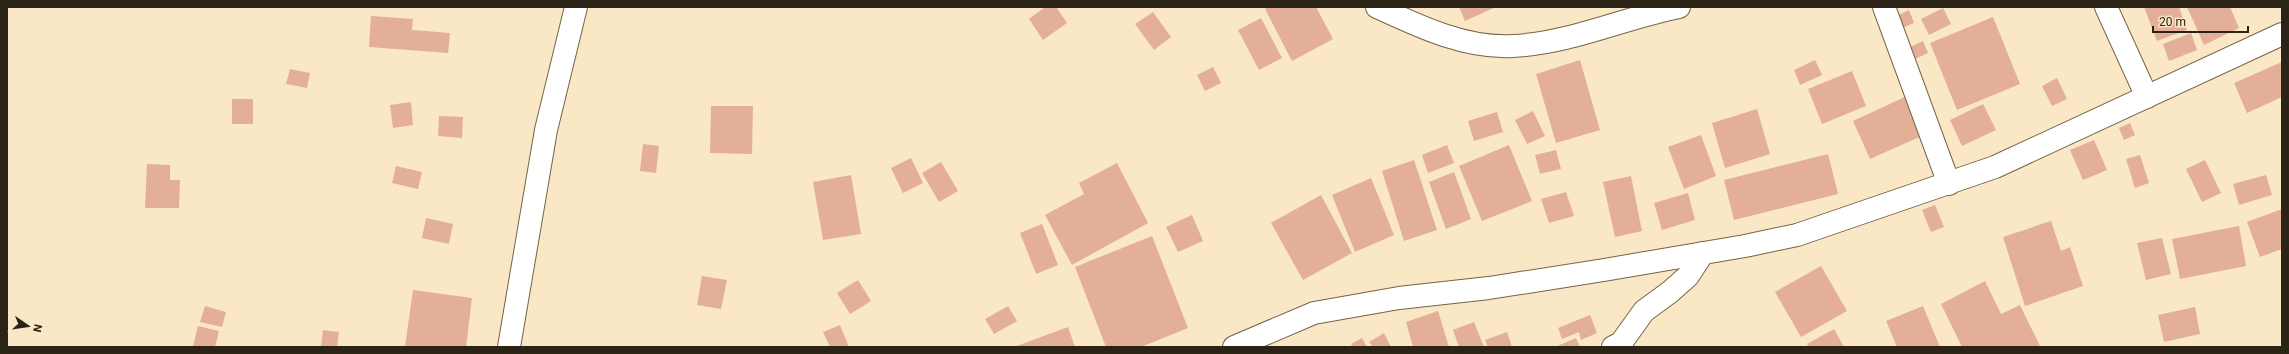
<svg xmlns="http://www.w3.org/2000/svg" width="2289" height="354" viewBox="0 0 2289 354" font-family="Roboto,sans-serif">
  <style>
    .building { fill: #e4af98 }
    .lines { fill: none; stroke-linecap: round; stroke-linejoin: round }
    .minor-casing { stroke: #756546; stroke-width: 24 }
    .minor { stroke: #fff; stroke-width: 22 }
  </style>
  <rect width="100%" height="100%" fill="#fae7c5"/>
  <!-- building -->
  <g class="building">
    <path d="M 1045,7 L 1056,7 L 1067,23 L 1043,40 L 1029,19 Z"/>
    <path d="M 1268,7 L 1316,7 L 1333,39 L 1292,61 L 1265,9 Z"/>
    <path d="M 1459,7 L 1496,7 L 1465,21 Z"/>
    <path d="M 2144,7 L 2179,7 L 2187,30 L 2157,41 Z"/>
    <path d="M 2187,7 L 2230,7 L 2239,28 L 2204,45 Z"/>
    <path d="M 1943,8 L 1951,24 L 1929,35 L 1921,19 Z"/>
    <path d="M 1909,10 L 1914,23 L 1902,28 L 1897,16 Z"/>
    <path d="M 1153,12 L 1171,37 L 1154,50 L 1135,24 Z"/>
    <path d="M 371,16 L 413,19 L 412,30 L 450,33 L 448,53 L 369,47 Z"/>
    <path d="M 1993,17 L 2020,84 L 1957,110 L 1930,43 Z"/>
    <path d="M 1261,18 L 1282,58 L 1259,70 L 1238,30 Z"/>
    <path d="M 2191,33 L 2197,50 L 2169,61 L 2163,44 Z"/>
    <path d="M 1923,41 L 1928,53 L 1915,59 L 1910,47 Z"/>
    <path d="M 1580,60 L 1600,130 L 1556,143 L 1536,74 Z"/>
    <path d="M 1815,60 L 1822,75 L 1800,85 L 1794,70 Z"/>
    <path d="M 2282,62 L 2282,97 L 2247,113 L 2234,83 Z"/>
    <path d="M 1213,67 L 1221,83 L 1205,91 L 1197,75 Z"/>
    <path d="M 290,69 L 310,73 L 307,88 L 286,84 Z"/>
    <path d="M 1852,71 L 1866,106 L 1822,124 L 1808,89 Z"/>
    <path d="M 2057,78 L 2067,99 L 2052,106 L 2042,86 Z"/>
    <path d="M 1907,96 L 1924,135 L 1870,159 L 1853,121 Z"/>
    <rect x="232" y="99" width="21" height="25"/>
    <path d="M 411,102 L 413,125 L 393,128 L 390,105 Z"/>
    <path d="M 1983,104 L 1996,130 L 1962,146 L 1950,120 Z"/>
    <path d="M 711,106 L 753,106 L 752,154 L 710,153 Z"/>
    <path d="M 1757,109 L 1770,154 L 1725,168 L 1712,123 Z"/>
    <path d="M 1533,111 L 1545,136 L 1527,144 L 1515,120 Z"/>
    <path d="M 1497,112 L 1503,132 L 1474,141 L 1468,121 Z"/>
    <path d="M 439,116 L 463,117 L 462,138 L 438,136 Z"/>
    <path d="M 2130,123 L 2135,135 L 2124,140 L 2119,128 Z"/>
    <path d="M 1701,135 L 1716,176 L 1684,189 L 1668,147 Z"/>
    <path d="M 2094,140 L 2107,170 L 2083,180 L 2070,150 Z"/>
    <path d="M 643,144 L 659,146 L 656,173 L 640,171 Z"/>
    <path d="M 1447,145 L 1454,163 L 1428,173 L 1422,155 Z"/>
    <path d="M 1509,145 L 1532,201 L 1482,221 L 1459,166 Z"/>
    <path d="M 1556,150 L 1561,169 L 1540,174 L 1535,155 Z"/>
    <path d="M 1828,154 L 1838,194 L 1734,220 L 1724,180 Z"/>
    <path d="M 2140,155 L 2149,183 L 2135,188 L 2126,159 Z"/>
    <path d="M 911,158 L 923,183 L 903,193 L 891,168 Z"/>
    <path d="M 1414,160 L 1437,230 L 1404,241 L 1382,171 Z"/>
    <path d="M 2205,160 L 2221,193 L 2202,202 L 2186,169 Z"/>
    <path d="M 941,162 L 958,191 L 939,202 L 922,173 Z"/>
    <path d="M 1117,163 L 1148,223 L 1072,265 L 1045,215 L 1084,194 L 1079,183 Z"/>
    <path d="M 147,164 L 170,165 L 170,180 L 180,180 L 179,208 L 145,208 Z"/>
    <path d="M 396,166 L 422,172 L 418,189 L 392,183 Z"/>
    <path d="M 1454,172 L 1471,219 L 1446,229 L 1429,182 Z"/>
    <path d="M 851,175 L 861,234 L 823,240 L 813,182 Z"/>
    <path d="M 2266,175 L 2272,195 L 2239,205 L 2233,184 Z"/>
    <path d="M 1631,176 L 1642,231 L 1615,237 L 1603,182 Z"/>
    <path d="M 1371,178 L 1394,235 L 1355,252 L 1332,195 Z"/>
    <path d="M 1566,192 L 1574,216 L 1549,223 L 1541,199 Z"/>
    <path d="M 1688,193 L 1695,220 L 1662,230 L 1654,203 Z"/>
    <path d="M 1321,195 L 1352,253 L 1303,280 L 1271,223 Z"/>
    <path d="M 1935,205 L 1944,227 L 1931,232 L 1922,210 Z"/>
    <path d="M 2282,209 L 2282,249 L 2260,257 L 2247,222 Z"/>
    <path d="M 1192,215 L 1203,241 L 1178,252 L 1166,227 Z"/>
    <path d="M 426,218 L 453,224 L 449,244 L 422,238 Z"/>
    <path d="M 2051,221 L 2061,251 L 2070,247 L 2083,286 L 2025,306 L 2003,237 Z"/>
    <path d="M 1042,224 L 1058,265 L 1036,274 L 1020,233 Z"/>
    <path d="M 2239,226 L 2246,266 L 2180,279 L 2172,239 Z"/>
    <path d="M 1152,236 L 1188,328 L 1141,347 L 1106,347 L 1075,267 Z"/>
    <path d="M 2162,238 L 2171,274 L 2146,280 L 2137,243 Z"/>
    <path d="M 1821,266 L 1847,311 L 1801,337 L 1775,292 Z"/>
    <path d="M 702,276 L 727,280 L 721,309 L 697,305 Z"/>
    <path d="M 858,280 L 871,301 L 850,314 L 837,293 Z"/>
    <path d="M 1985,281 L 2001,314 L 2020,305 L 2040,346 L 1962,347 L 1941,304 Z"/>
    <path d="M 413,290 L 472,298 L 466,347 L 405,347 Z"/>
    <path d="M 205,306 L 226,312 L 222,327 L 200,322 Z"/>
    <path d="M 1008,306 L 1017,321 L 994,334 L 985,319 Z"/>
    <path d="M 1923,306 L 1940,347 L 1897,347 L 1886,321 Z"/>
    <path d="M 2195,307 L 2200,334 L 2164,342 L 2158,315 Z"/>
    <path d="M 1438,311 L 1449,347 L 1413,347 L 1406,322 Z"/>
    <path d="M 1590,315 L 1597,333 L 1581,340 L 1579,332 L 1562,339 L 1558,328 Z"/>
    <path d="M 1474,322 L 1484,347 L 1459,347 L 1453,330 Z"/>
    <path d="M 840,325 L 849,347 L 830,347 L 823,332 Z"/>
    <path d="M 198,326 L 219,331 L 215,347 L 193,346 Z"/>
    <path d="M 1068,327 L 1075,347 L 1014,347 Z"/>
    <path d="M 1834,329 L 1844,347 L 1809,347 L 1807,344 Z"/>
    <path d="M 323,330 L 339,332 L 337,347 L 321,346 Z"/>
    <path d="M 1507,332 L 1512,347 L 1488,347 L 1485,340 Z"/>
    <path d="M 1384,333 L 1391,347 L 1373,347 L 1369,342 Z"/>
    <path d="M 1362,338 L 1367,347 L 1353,347 L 1351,344 Z"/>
    <path d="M 1576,338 L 1580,347 L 1555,347 Z"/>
  </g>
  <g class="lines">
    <defs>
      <g id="minor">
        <path d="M 1377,7 C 1418,26 1466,49 1513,46 C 1571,43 1624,18 1679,7"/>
        <path d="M 1884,7 L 1949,184"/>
        <path d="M 2106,7 L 2147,97"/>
        <path d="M 509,347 L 546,130 L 576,7"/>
        <path d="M 1234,347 L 1314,313 L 1399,298 L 1489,288 L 1604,270 L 1745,246 L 1797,235 L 1995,167 L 2282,34"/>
        <path d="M 1613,347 L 1621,343 L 1644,311 L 1670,292 L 1688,276 L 1703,253"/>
      </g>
    </defs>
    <!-- minor casing -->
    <use href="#minor" class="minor-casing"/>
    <!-- minor -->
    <use href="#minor" class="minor"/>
  </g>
  <!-- border -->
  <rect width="2289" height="354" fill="none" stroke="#2a2316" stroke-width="16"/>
  <!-- north arrow -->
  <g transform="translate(28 326) rotate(103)" stroke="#fae7c5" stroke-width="3" paint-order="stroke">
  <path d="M0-3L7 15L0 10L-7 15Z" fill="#2a2316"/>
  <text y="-6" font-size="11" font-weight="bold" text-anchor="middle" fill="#2a2316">N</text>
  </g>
  <!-- scale -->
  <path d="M2153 26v6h95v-6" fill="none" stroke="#2a2316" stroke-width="2"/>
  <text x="2159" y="26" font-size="12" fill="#2a2316" stroke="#fae7c5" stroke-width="3" paint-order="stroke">20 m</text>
</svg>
